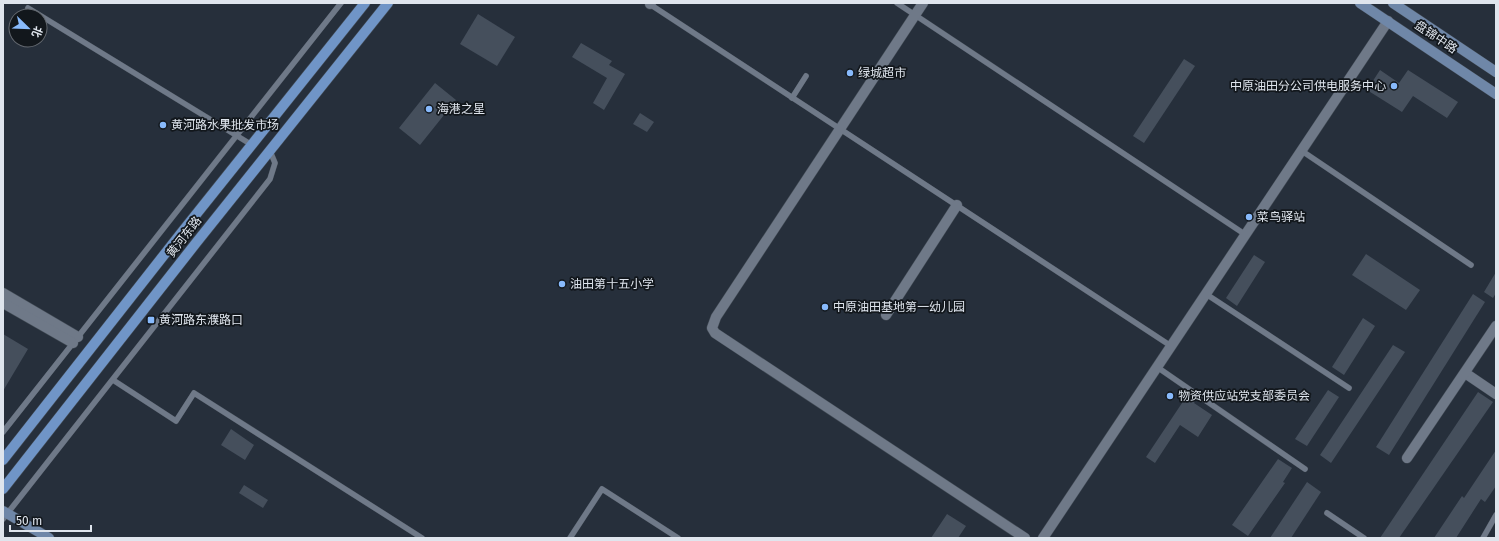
<svg xmlns="http://www.w3.org/2000/svg" width="1499" height="541" viewBox="0 0 1499 541" font-family="'Fira Sans','Noto Sans SC',sans-serif">
  <style>
    .building { fill: #454f5c }
    .lines { fill: none; stroke-linecap: round; stroke-linejoin: round }
    .lane-casing { stroke: #444d57; stroke-width: 6 }
    .street-casing { stroke: #444d57; stroke-width: 11 }
    .secondary-casing { stroke: #444d57; stroke-width: 11 }
    .primary-casing { stroke: #444d57; stroke-width: 11 }
    .lane { stroke: #6f7988; stroke-width: 5.5 }
    .street { stroke: #6f7988; stroke-width: 10 }
    .secondary { stroke: #6f87a8; stroke-width: 10 }
    .primary { stroke: #7095c7; stroke-width: 10 }
    .poi-dot { fill: #88bafc; stroke: #12171c; stroke-width: 1.5 }
    .labels { text-anchor: middle; stroke-width: 3.5; stroke-linejoin: round; paint-order: stroke }
    .street-label { font-size: 12px; fill: #dfe5ed; stroke: #12171c }
    .poi-label { font-size: 12px; fill: #dfe5ed; stroke: #12171c; text-anchor: start }
  </style>
  <rect width="100%" height="100%" fill="#262f3b"/>
  <!-- building -->
  <g class="building">
    <path d="M 478,14 L 515,37 L 497,66 L 460,44 Z"/>
    <path d="M 581,43 L 612,61 L 609,65 L 625,74 L 604,110 L 593,103 L 607,78 L 572,57 Z"/>
    <path d="M 1184,59 L 1195,66 L 1144,143 L 1133,136 Z"/>
    <path d="M 1380,70 L 1399,83 L 1408,70 L 1458,102 L 1447,118 L 1413,96 L 1402,112 L 1367,90 Z"/>
    <path d="M 435,83 L 456,100 L 420,145 L 399,128 Z"/>
    <path d="M 640,113 L 654,122 L 647,132 L 633,124 Z"/>
    <path d="M 1366,254 L 1420,290 L 1406,310 L 1352,275 Z"/>
    <path d="M 1254,255 L 1265,262 L 1237,306 L 1226,298 Z"/>
    <path d="M 1496,272 L 1496,293 L 1493,298 L 1484,292 Z"/>
    <path d="M 1473,294 L 1485,302 L 1389,455 L 1376,447 Z"/>
    <path d="M 1363,318 L 1375,326 L 1344,375 L 1332,367 Z"/>
    <path d="M 3,334 L 28,349 L 3,391 Z"/>
    <path d="M 1393,345 L 1405,352 L 1331,463 L 1320,455 Z"/>
    <path d="M 1328,390 L 1339,397 L 1307,446 L 1295,439 Z"/>
    <path d="M 1478,392 L 1493,402 L 1399,538 L 1380,538 Z"/>
    <path d="M 1188,394 L 1196,400 L 1194,403 L 1212,415 L 1198,437 L 1180,425 L 1155,463 L 1146,457 Z"/>
    <path d="M 231,429 L 254,445 L 245,460 L 221,445 Z"/>
    <path d="M 1496,450 L 1496,486 L 1485,502 L 1481,499 L 1456,538 L 1434,538 L 1462,496 L 1464,498 Z"/>
    <path d="M 1278,459 L 1292,468 L 1283,482 L 1285,483 L 1248,536 L 1232,525 Z"/>
    <path d="M 1307,482 L 1321,492 L 1291,538 L 1270,538 Z"/>
    <path d="M 244,485 L 268,500 L 263,508 L 239,493 Z"/>
    <path d="M 947,514 L 966,526 L 958,538 L 931,538 Z"/>
  </g>
  <g class="lines">
    <defs>
      <g id="lane">
        <path d="M 648,3 L 1171,346"/>
        <path d="M 897,3 L 1246,235"/>
        <path d="M 28,8 L 252,145"/>
        <path d="M 792,98 L 806,76"/>
        <path d="M 1302,151 L 1471,265"/>
        <path d="M 1206,294 L 1349,388"/>
        <path d="M 1157,367 L 1305,469"/>
        <path d="M 113,380 L 176,421 L 194,393 L 422,538"/>
        <path d="M 3,432 L 341,3"/>
        <path d="M 1327,513 L 1364,538"/>
        <path d="M 3,519 L 270,179 L 275,163 L 270,151"/>
        <path d="M 570,538 L 602,489 L 678,538"/>
        <path d="M 1483,538 L 1496,515"/>
      </g>
      <g id="street">
        <path d="M 923,3 L 716,317 L 712,328 L 715,333 L 1025,538"/>
        <path d="M 650,4 L 651,3"/>
        <path d="M 3,293 L 78,337"/>
        <path d="M 3,303 L 73,343"/>
        <path d="M 886,315 L 957,205"/>
        <path d="M 1465,373 L 1496,394"/>
        <path d="M 1407,458 L 1496,326"/>
        <path d="M 1043,538 L 1388,21"/>
      </g>
      <g id="secondary">
        <path d="M 1360,3 L 1496,94"/>
        <path d="M 1393,3 L 1496,72"/>
        <path d="M 3,511 L 49,538"/>
      </g>
      <g id="primary">
        <path d="M 3,460 L 182,232 L 365,3"/>
        <path d="M 3,489 L 196,243 L 388,3"/>
      </g>
    </defs>
    <!-- lane casing -->
    <use href="#lane" class="lane-casing"/>
    <!-- street casing -->
    <use href="#street" class="street-casing"/>
    <!-- secondary casing -->
    <use href="#secondary" class="secondary-casing"/>
    <!-- primary casing -->
    <use href="#primary" class="primary-casing"/>
    <!-- lane -->
    <use href="#lane" class="lane"/>
    <!-- street -->
    <use href="#street" class="street"/>
    <!-- secondary -->
    <use href="#secondary" class="secondary"/>
    <!-- primary -->
    <use href="#primary" class="primary"/>
  </g>
  <!-- markers -->
  <g class="poi-dot">
    <circle cx="850" cy="73" r="4"/>
    <circle cx="1394" cy="86" r="4"/>
    <circle cx="429" cy="109" r="4"/>
    <circle cx="163" cy="125" r="4"/>
    <circle cx="1249" cy="217" r="4"/>
    <circle cx="562" cy="284" r="4"/>
    <circle cx="825" cy="307" r="4"/>
    <rect x="147" y="316" width="8" height="8" rx="2"/>
    <circle cx="1170" cy="396" r="4"/>
  </g>
  <g class="labels">
    <!-- street labels -->
    <g class="street-label">
      <text transform="translate(1436 37) rotate(34)" y="4">盘锦中路</text>
      <text transform="translate(184 237) rotate(-52)" y="4">黄河东路</text>
    </g>
    <!-- poi labels -->
    <g class="poi-label">
      <text x="858" y="77">绿城超市</text>
      <text x="1386" y="90" text-anchor="end">中原油田分公司供电服务中心</text>
      <text x="437" y="113">海港之星</text>
      <text x="171" y="129">黄河路水果批发市场</text>
      <text x="1257" y="221">菜鸟驿站</text>
      <text x="570" y="288">油田第十五小学</text>
      <text x="833" y="311">中原油田基地第一幼儿园</text>
      <text x="159" y="324">黄河路东濮路口</text>
      <text x="1178" y="400">物资供应站党支部委员会</text>
    </g>
  </g>
  <!-- border -->
  <rect width="1499" height="541" fill="none" stroke="#dfe5ed" stroke-width="8"/>
  <!-- north arrow -->
  <g transform="translate(28 28) rotate(113)"><circle r="19" fill="#12171c" stroke="#646970"/>
  <path d="M0-3L7 15L0 10L-7 15Z" fill="#88bafc"/>
  <text y="-6" font-size="11" font-weight="bold" text-anchor="middle" fill="#dfe5ed">北</text>
  </g>
  <!-- scale -->
  <path d="M10 525v6h81v-6" fill="none" stroke="#dfe5ed" stroke-width="2"/>
  <text x="16" y="525" font-size="12" fill="#dfe5ed" stroke="#12171c" stroke-width="3" paint-order="stroke">50 m</text>
</svg>
